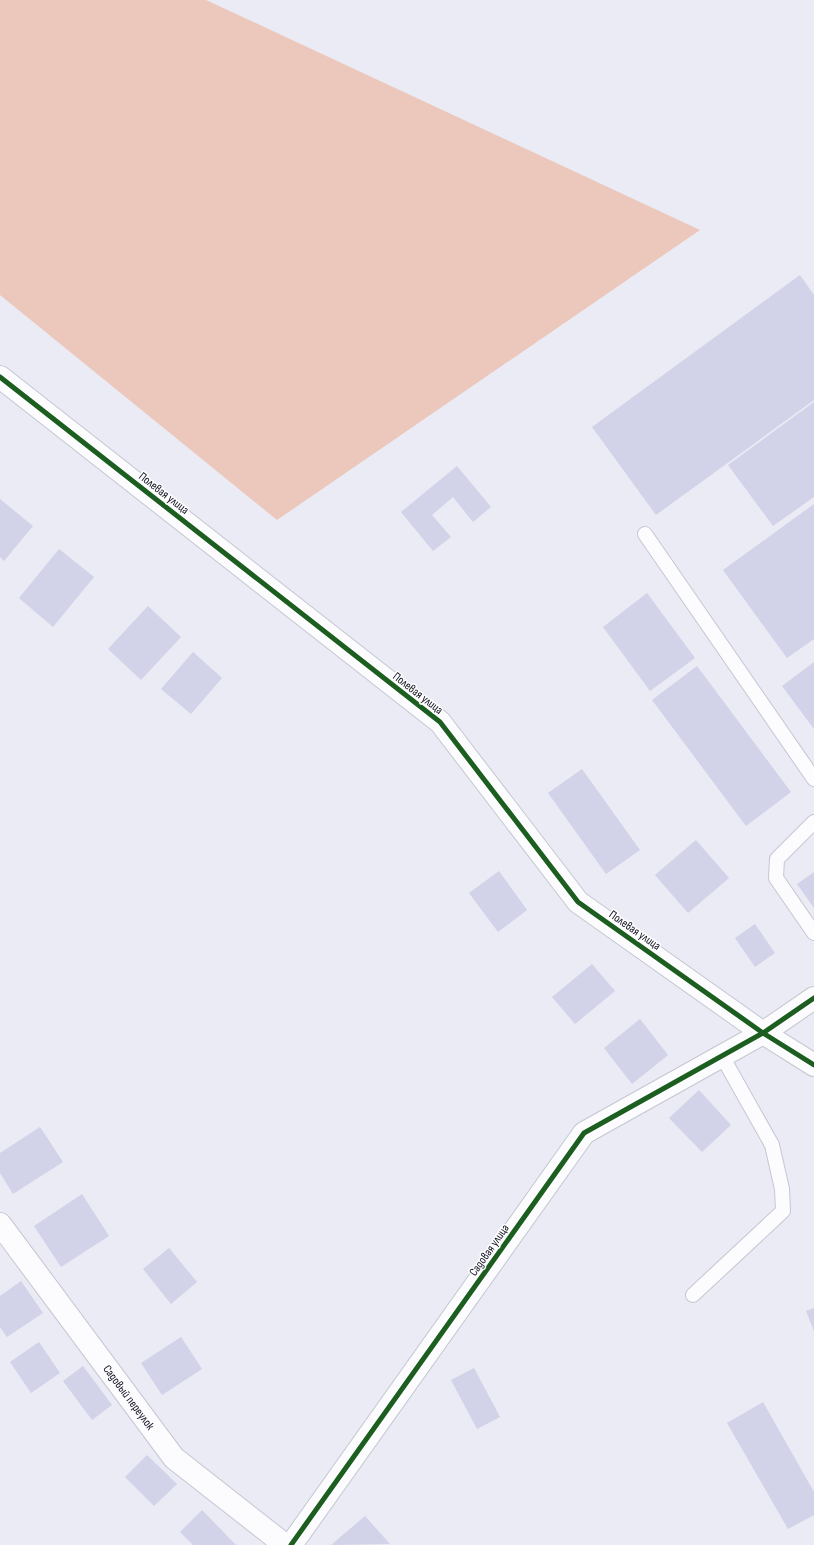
<svg xmlns="http://www.w3.org/2000/svg" width="814" height="1545" viewBox="0 0 814 1545" font-family="'Sofia Sans Condensed',sans-serif">
  <style>
    .green { fill: #ecc7bb }
    .building { fill: #d2d2e8 }
    .lines { fill: none; stroke-linecap: round; stroke-linejoin: round }
    .lane-casing { stroke: #c5c6d2; stroke-width: 16 }
    .street-casing { stroke: #c5c6d2; stroke-width: 24 }
    .lane { stroke: #fcfcfe; stroke-width: 14 }
    .street { stroke: #fcfcfe; stroke-width: 22 }
    .cycleway-casing { stroke: #fff; stroke-width: 8 }
    .cycleway { stroke: #1b5e20; stroke-width: 5 }
    .labels { text-anchor: middle; stroke-width: 3; stroke-linejoin: round; paint-order: stroke }
    .street-label { font-size: 12px; fill: #111120; stroke: #fff }
  </style>
  <rect width="100%" height="100%" fill="#eaebf5"/>
  <!-- green -->
  <path class="green" d="M 0,0 L 206,0 L 700,230 L 277,520 L 0,295 Z"/>
  <!-- building -->
  <g class="building">
    <path d="M 800,275 L 814,295 L 814,400 L 656,515 L 592,427 Z"/>
    <path d="M 814,402 L 814,497 L 773,526 L 728,465 Z"/>
    <path d="M 457,466 L 491,507 L 473,522 L 453,497 L 432,515 L 451,537 L 433,551 L 401,512 Z"/>
    <path d="M 0,499 L 33,526 L 4,561 L 0,557 Z"/>
    <path d="M 814,504 L 814,639 L 787,658 L 723,570 Z"/>
    <path d="M 59,549 L 94,577 L 53,627 L 19,598 Z"/>
    <path d="M 647,593 L 695,658 L 650,691 L 603,627 Z"/>
    <path d="M 148,606 L 181,637 L 141,680 L 108,649 Z"/>
    <path d="M 193,652 L 222,678 L 191,714 L 161,689 Z"/>
    <path d="M 814,662 L 814,729 L 782,686 Z"/>
    <path d="M 697,666 L 791,792 L 746,826 L 652,700 Z"/>
    <path d="M 582,769 L 640,850 L 606,874 L 548,793 Z"/>
    <path d="M 696,840 L 729,878 L 688,913 L 655,875 Z"/>
    <path d="M 499,871 L 527,910 L 498,932 L 469,893 Z"/>
    <path d="M 814,872 L 814,908 L 797,884 Z"/>
    <path d="M 755,924 L 775,953 L 755,967 L 735,938 Z"/>
    <path d="M 592,964 L 615,991 L 575,1024 L 552,997 Z"/>
    <path d="M 640,1019 L 668,1055 L 632,1084 L 604,1048 Z"/>
    <path d="M 699,1090 L 731,1125 L 702,1152 L 669,1118 Z"/>
    <path d="M 40,1127 L 63,1162 L 13,1194 L 0,1173 L 0,1153 Z"/>
    <path d="M 82,1194 L 109,1236 L 61,1267 L 34,1226 Z"/>
    <path d="M 169,1248 L 197,1282 L 171,1304 L 143,1269 Z"/>
    <path d="M 21,1281 L 43,1313 L 7,1337 L 0,1327 L 0,1296 Z"/>
    <path d="M 814,1308 L 814,1331 L 806,1311 Z"/>
    <path d="M 181,1337 L 202,1369 L 162,1395 L 141,1363 Z"/>
    <path d="M 39,1342 L 60,1373 L 31,1393 L 10,1362 Z"/>
    <path d="M 83,1366 L 112,1405 L 92,1420 L 63,1381 Z"/>
    <path d="M 474,1368 L 500,1417 L 477,1429 L 451,1380 Z"/>
    <path d="M 763,1402 L 814,1492 L 814,1515 L 788,1529 L 727,1423 Z"/>
    <path d="M 147,1455 L 177,1484 L 154,1506 L 125,1477 Z"/>
    <path d="M 202,1510 L 236,1545 L 193,1545 L 180,1532 Z"/>
    <path d="M 365,1516 L 390,1544 L 331,1545 Z"/>
  </g>
  <g class="lines">
    <defs>
      <g id="lane">
        <path d="M 645,534 L 814,779"/>
        <path d="M 814,822 L 777,859 L 776,878 L 814,933"/>
        <path d="M 693,1295 L 783,1211 L 782,1189 L 772,1145 L 722,1056"/>
      </g>
      <g id="street">
        <path d="M 0,377 L 440,722 L 578,902 L 763,1033 L 814,1065"/>
        <path id="s1" d="M 0,1224 L 174,1458 L 285,1545"/>
        <path d="M 291,1545 L 584,1133 L 763,1033 L 814,998"/>
      </g>
    </defs>
    <!-- lane casing -->
    <use href="#lane" class="lane-casing"/>
    <!-- street casing -->
    <use href="#street" class="street-casing"/>
    <!-- lane -->
    <use href="#lane" class="lane"/>
    <!-- street -->
    <use href="#street" class="street"/>
    <defs>
      <g id="cycleway">
        <path d="M 0,377 L 440,722 L 578,902 L 763,1033 L 814,1065"/>
        <path d="M 291,1545 L 584,1133 L 763,1033 L 814,998"/>
      </g>
    </defs>
    <!-- cycleway casing -->
    <use href="#cycleway" class="cycleway-casing"/>
    <!-- cycleway -->
    <use href="#cycleway" class="cycleway"/>
  </g>
  <g class="labels">
    <!-- street labels -->
    <g class="street-label">
      <text transform="translate(164 493) rotate(38)" y="4">Полевая улица</text>
      <text transform="translate(418 693) rotate(38)" y="4">Полевая улица</text>
      <text transform="translate(635 930) rotate(35)" y="4">Полевая улица</text>
      <text transform="translate(489 1250) rotate(-55)" y="4">Садовая улица</text>
      <text dy="4" stroke="none"><textPath href="#s1" startOffset="216">Садовый переулок</textPath></text>
    </g>
  </g>
</svg>
